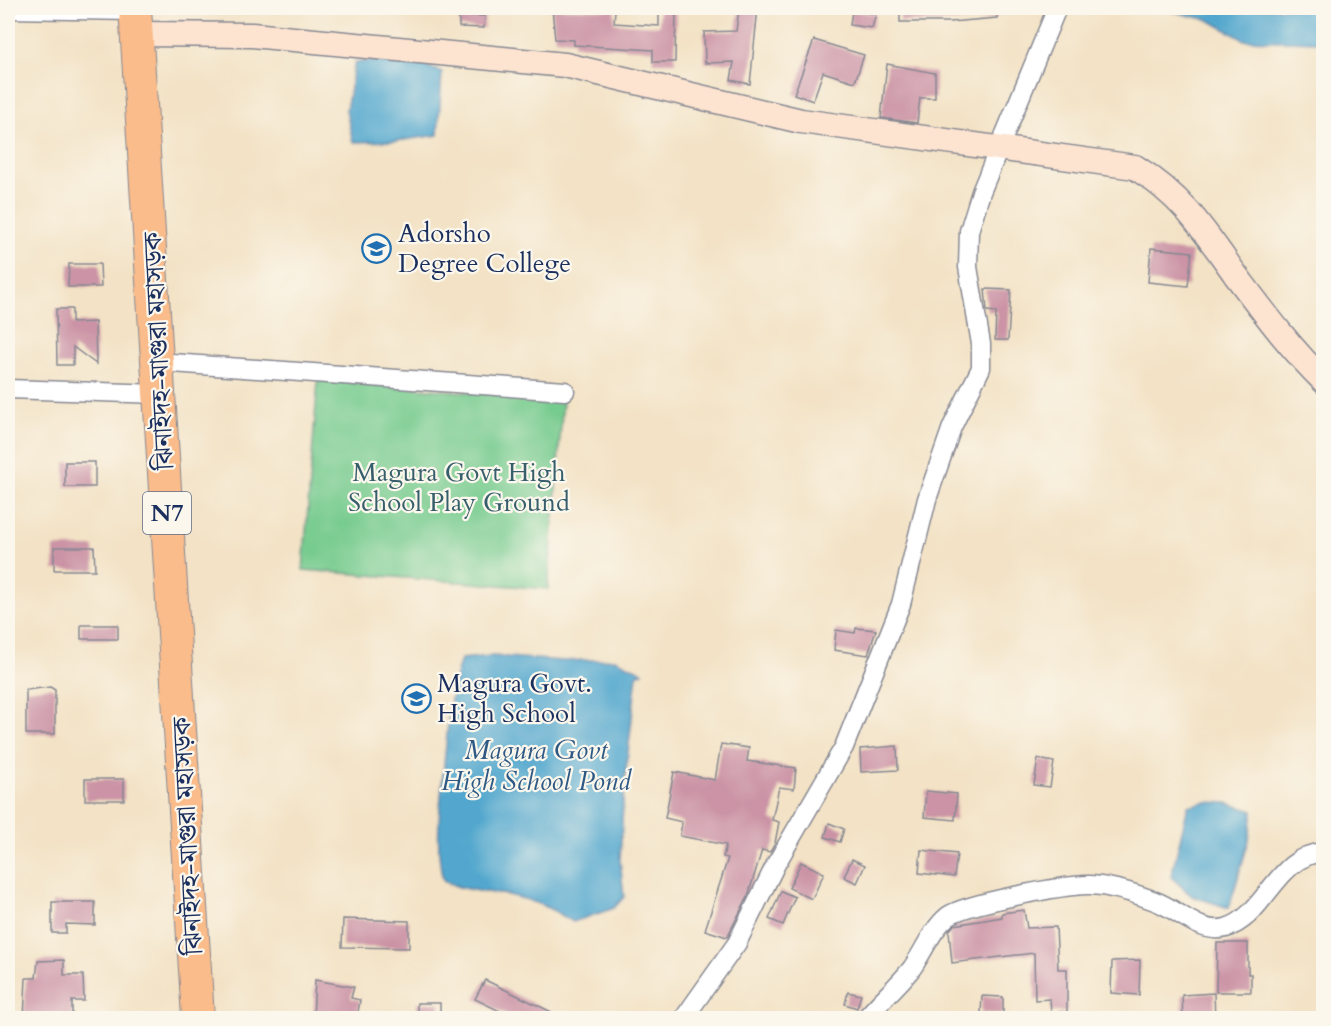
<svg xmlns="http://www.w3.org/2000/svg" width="1331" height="1026" viewBox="0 0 1331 1026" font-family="Cardo,'Noto Serif Bengali',serif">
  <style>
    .green { fill: #76cb8e; stroke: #487d76; stroke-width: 1.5 }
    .water { fill: #53a7ce; stroke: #376b96; stroke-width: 1.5 }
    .building { fill: #cb93a5 }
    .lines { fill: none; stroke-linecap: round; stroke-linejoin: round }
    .street-casing { stroke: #878892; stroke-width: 21 }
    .secondary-casing { stroke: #878892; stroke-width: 27 }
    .highway-casing { stroke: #878892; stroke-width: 34 }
    .street { stroke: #fff; stroke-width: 18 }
    .secondary { stroke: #fde4d1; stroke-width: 24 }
    .highway { stroke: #fabc8b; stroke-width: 32 }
    .labels { text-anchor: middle; stroke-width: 4.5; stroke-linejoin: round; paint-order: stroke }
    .shield { fill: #fbf7ec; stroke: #5e6b89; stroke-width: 1.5 }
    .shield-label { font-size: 24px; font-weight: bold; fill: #1b2f5e }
    .poi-label { font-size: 26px; fill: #1b2f5e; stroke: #fbf7ec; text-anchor: start }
    .street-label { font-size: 26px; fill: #1b2f5e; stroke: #fbf7ec }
    .park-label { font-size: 26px; fill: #365e6c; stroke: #fbf7ec }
    .water-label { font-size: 27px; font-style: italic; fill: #2f5985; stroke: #fbf7ec }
  </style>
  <rect width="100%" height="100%" fill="#fbf7ec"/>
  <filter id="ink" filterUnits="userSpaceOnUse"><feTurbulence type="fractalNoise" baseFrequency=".0167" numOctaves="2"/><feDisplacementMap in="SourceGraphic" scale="12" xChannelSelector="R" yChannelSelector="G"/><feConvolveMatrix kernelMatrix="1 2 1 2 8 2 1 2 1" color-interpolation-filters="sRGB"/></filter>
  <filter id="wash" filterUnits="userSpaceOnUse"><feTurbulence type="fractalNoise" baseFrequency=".008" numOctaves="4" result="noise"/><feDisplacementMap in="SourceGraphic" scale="24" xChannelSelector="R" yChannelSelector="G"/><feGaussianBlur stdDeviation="1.35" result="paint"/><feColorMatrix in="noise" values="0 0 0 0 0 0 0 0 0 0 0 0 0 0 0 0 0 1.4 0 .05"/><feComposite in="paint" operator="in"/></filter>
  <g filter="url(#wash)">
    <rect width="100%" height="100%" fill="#f3e2c5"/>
    <!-- green -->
    <path class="green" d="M 318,380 L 563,400 L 548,589 L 303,570 Z"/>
    <!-- water -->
    <g class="water">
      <path d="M 1157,8 L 1323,8 L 1323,42 L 1244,40 L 1209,20 Z"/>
      <path d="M 390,60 L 416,62 L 442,72 L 438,135 L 396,141 L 353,142 L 346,110 L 355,62 Z"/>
      <path d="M 492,656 L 563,661 L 615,659 L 643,672 L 637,675 L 624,787 L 620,860 L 624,897 L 614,908 L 573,922 C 555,910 534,900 512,896 C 489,891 464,892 443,880 C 434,842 441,803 444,764 C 448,728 449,693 461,659 Z"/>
      <path d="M 1205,802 L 1227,803 L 1253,811 L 1249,840 L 1229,908 L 1192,896 L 1171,877 L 1188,806 Z"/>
    </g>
    <g id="blocks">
      <!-- building -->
      <g class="building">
        <path d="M 552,8 L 615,10 L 614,23 L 659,26 L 659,8 L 676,8 L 675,62 L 653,62 L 653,50 L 574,45 L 574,40 L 555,39 Z"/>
        <path d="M 758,8 L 750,84 L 731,80 L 734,62 L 705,63 L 704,32 L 736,31 L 739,9 Z"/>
        <path d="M 900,8 L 997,8 L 997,18 L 950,22 L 900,22 Z"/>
        <path d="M 852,11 L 876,14 L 872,28 L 850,25 Z"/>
        <path d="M 459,15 L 485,16 L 484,28 L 459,27 Z"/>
        <path d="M 814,40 L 864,55 L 855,82 L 823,72 L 813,101 L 794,94 Z"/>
        <path d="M 887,64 L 935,73 L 935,98 L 920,98 L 917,123 L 881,118 Z"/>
        <path d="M 1151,248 L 1192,252 L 1188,286 L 1148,282 Z"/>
        <path d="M 69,264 L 100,264 L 101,287 L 68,287 Z"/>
        <path d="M 985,289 L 1011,290 L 1008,340 L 995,340 L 996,312 L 987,311 Z"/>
        <path d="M 56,309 L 72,309 L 72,323 L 95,322 L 96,364 L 73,347 L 73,365 L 57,365 Z"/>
        <rect x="65" y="462" width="30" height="25"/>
        <path d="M 54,547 L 94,547 L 95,570 L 54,570 Z"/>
        <rect x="81" y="625" width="37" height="14"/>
        <path d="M 856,628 L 876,630 L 868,655 L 834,650 L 836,630 L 855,633 Z"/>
        <path d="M 50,687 L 55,690 L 55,734 L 26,734 L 26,690 Z"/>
        <path d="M 721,744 L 749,748 L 747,761 L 796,768 L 794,789 L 779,787 L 772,820 L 779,822 L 775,843 L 770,852 L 762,850 L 748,896 L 727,937 L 705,930 L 728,858 L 723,857 L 726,845 L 680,836 L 682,822 L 665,818 L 674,772 L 715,780 Z"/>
        <path d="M 897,746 L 898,770 L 861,772 L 860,749 Z"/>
        <path d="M 1038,759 L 1054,762 L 1050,787 L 1034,785 Z"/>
        <rect x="85" y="779" width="39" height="21"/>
        <path d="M 926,791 L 957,794 L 955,820 L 924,817 Z"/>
        <path d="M 829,823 L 844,829 L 840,842 L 825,837 Z"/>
        <path d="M 921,850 L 957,854 L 954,877 L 919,873 Z"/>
        <path d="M 852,859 L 865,865 L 857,883 L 844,877 Z"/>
        <path d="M 801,862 L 824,873 L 812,899 L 789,888 Z"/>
        <path d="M 781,891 L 795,897 L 783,925 L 769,919 Z"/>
        <path d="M 52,902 L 95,902 L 95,925 L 66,924 L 66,933 L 52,933 Z"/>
        <path d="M 1024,910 L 1027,928 L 1056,927 L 1058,969 L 1067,969 L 1067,1012 L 1051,1012 L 1050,999 L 1035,1000 L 1034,953 L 952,963 L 949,931 L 954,925 L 1002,917 L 1002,913 Z"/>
        <path d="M 343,919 L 409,921 L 409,948 L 342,947 Z"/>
        <path d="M 1217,943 L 1248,943 L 1248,974 L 1251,974 L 1251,992 L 1216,992 Z"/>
        <path d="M 64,960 L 64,975 L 83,975 L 84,1001 L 72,1001 L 72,1018 L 24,1018 L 26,978 L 36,978 L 38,961 Z"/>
        <path d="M 1140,960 L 1139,995 L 1111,993 L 1112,961 Z"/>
        <path d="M 315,980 L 354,987 L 351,998 L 360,1000 L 357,1018 L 313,1018 Z"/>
        <path d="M 485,980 L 564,1018 L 514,1018 L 475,999 Z"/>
        <path d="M 848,992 L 861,995 L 857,1008 L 845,1004 Z"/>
        <path d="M 1214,993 L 1215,1018 L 1183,1018 L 1182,995 Z"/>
        <path d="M 982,996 L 1003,997 L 1003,1014 L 981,1013 Z"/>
        <rect x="417" y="1003" width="23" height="15"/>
      </g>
    </g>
  </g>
  <g filter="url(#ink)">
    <use href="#blocks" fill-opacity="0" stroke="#878892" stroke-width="1.5"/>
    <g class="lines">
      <defs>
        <g id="street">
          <path d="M 8,9 L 135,11"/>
          <path d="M 158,362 L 565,391"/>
          <path d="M 8,389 L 160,394"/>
          <path d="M 684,1018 L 737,943 L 776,864 L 844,747 L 901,604 L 927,499 L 952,427 L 981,368 L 981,344 L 968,267 L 969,231 L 981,192 L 1057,8"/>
          <path d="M 866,1018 C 880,1001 898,986 912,968 C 924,951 932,929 948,916 C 964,904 1068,884 1090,885 C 1113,886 1134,893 1155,901 C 1178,909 1200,935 1226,928 C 1265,917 1276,855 1324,852"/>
        </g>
        <path id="secondary" d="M 137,34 L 252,35 L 565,65 L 801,121 L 1135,167 C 1183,197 1203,229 1235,274 C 1263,311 1290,348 1324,381"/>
        <path id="highway" d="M 135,8 L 198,1018"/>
      </defs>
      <!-- street casing -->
      <use href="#street" class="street-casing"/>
      <!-- secondary casing -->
      <use href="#secondary" class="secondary-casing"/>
      <!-- highway casing -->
      <use href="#highway" class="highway-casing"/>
      <!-- street -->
      <use href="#street" class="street"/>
      <!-- secondary -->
      <use href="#secondary" class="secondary"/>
      <!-- highway -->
      <use href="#highway" class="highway"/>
    </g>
  </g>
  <!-- icons -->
  <defs>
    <symbol id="university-ring" viewBox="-11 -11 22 22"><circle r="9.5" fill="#fbf7ec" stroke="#1f6fb2" stroke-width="1.5"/><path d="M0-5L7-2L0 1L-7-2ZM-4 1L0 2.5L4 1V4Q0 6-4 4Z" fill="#1f6fb2"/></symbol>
    <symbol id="school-ring" viewBox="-11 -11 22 22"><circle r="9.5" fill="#fbf7ec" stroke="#1f6fb2" stroke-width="1.5"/><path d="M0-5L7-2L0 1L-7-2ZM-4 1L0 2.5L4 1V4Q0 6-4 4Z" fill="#1f6fb2"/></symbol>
  </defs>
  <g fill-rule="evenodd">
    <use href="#university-ring" x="360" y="232" width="33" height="33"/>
    <use href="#school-ring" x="400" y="682" width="33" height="33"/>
  </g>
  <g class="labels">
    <!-- shield labels -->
    <rect class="shield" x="143" y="492" width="48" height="42" rx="4.5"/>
    <g class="shield-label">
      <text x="167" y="521">N7</text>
    </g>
    <!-- poi labels -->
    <g class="poi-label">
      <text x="398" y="242">Adorsho<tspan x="398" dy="30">Degree College</tspan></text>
      <text x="437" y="692">Magura Govt.<tspan x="437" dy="30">High School</tspan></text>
    </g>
    <!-- street labels -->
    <g class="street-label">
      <text transform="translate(158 351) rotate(-93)" y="9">ঝিনাইদহ-মাগুরা মহাসড়ক</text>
      <text transform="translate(187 836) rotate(-93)" y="9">ঝিনাইদহ-মাগুরা মহাসড়ক</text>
    </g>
    <!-- park labels -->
    <g class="park-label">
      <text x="459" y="481">Magura Govt High<tspan x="459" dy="30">School Play Ground</tspan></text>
    </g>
    <!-- water labels -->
    <g class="water-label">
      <text x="536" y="759">Magura Govt<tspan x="536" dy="31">High School Pond</tspan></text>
    </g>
  </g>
  <!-- margin -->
  <rect width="1331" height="1026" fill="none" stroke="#fbf7ec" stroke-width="30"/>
</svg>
